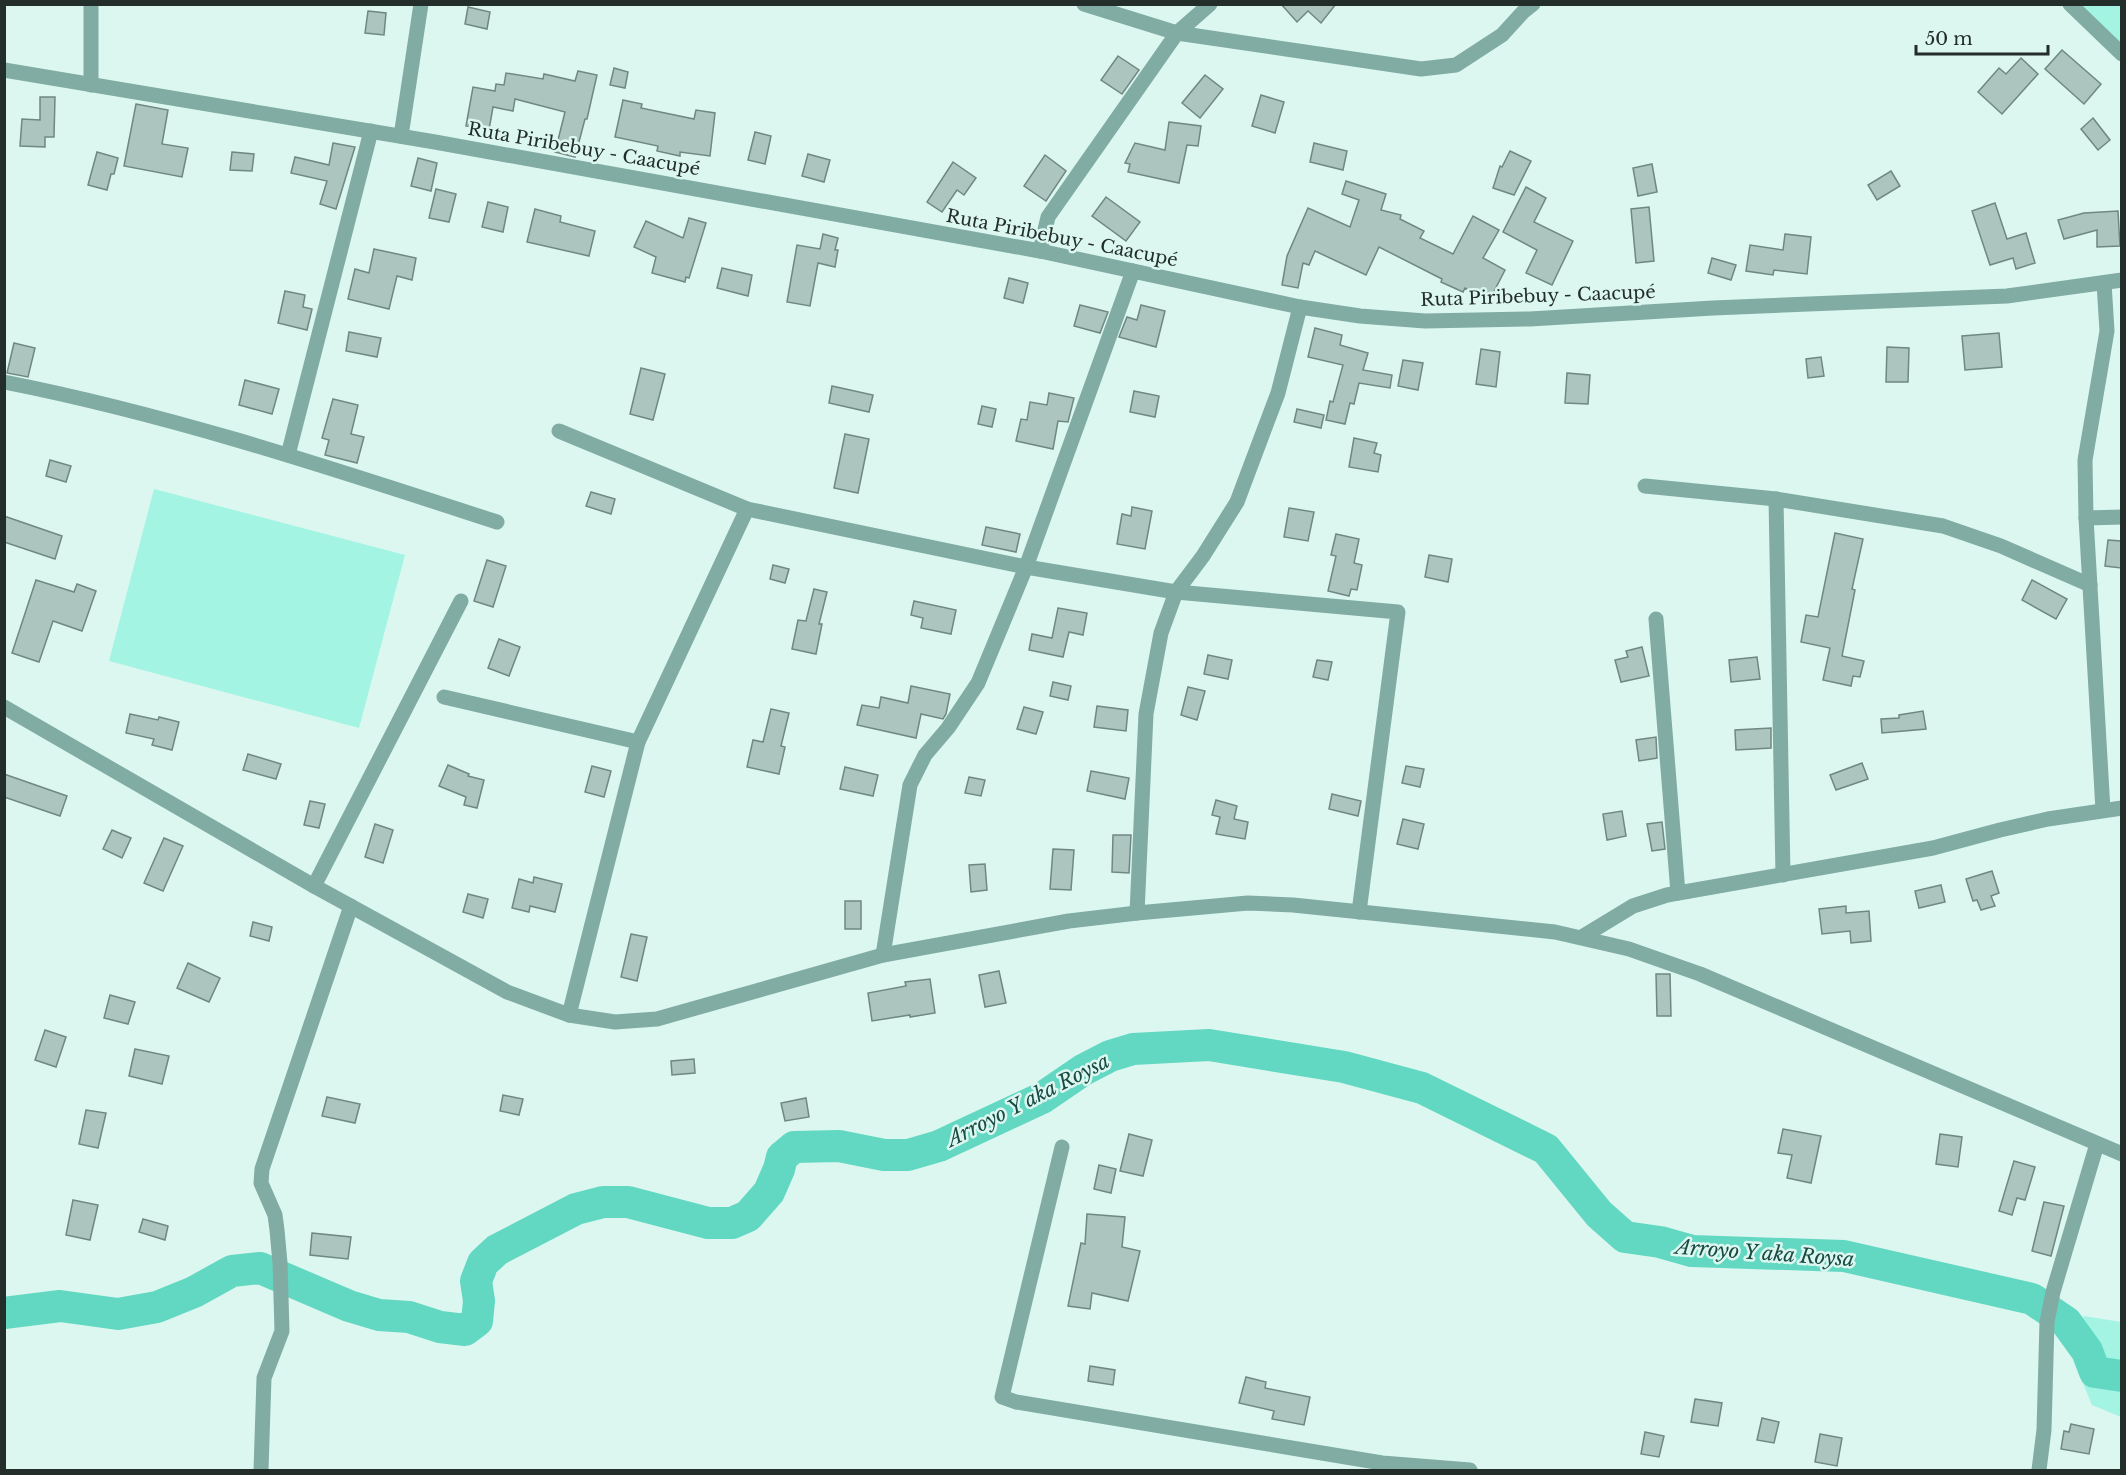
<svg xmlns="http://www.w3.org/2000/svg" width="2126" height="1475" viewBox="0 0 2126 1475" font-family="'Libre Baskerville',serif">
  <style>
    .green { fill: #a3f4e3 }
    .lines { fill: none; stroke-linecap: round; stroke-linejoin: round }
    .river { stroke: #62d8c2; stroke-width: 32 }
    .building { fill: #acc5bf; stroke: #6f8882; stroke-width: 1.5 }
    .minor { stroke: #80aca3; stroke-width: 15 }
    .labels { text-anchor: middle; stroke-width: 5; stroke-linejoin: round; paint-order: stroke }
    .street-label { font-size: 18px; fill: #232d2a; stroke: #dcf7f0 }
    .water-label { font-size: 20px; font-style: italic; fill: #184b43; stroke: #dcf7f0 }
  </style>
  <rect width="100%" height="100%" fill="#dcf7f0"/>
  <!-- green -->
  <g class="green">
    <path d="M 2074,5 L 2121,5 L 2121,49 Z"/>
    <path d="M 154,489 L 405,555 L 359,728 L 109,661 Z"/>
    <path d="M 2084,1316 L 2121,1322 L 2121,1417 L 2092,1405 L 2083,1383 L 2074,1343 Z"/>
  </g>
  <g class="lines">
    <!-- river -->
    <path class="river" d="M 4,1313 L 60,1306 L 118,1314 L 157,1307 L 194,1292 L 232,1271 L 260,1268 L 349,1306 L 379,1315 L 409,1317 L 440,1327 L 465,1330 L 477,1321 L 479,1301 L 476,1281 L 483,1263 L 497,1250 L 576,1209 L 603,1202 L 628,1202 L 708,1223 L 732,1223 L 748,1216 L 769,1192 L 779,1169 L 782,1157 L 794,1147 L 839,1146 L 884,1155 L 908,1155 L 939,1146 L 1042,1098 L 1083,1070 L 1110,1056 L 1133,1049 L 1209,1045 L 1344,1067 L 1422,1088 L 1546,1149 L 1599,1214 L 1625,1237 L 1660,1242 L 1692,1251 L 1844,1256 L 2032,1299 L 2066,1322 L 2087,1351 L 2095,1372 L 2122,1376"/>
  </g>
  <!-- building -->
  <g class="building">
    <path d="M 1281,4 L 1336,4 L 1321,23 L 1308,11 L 1297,22 Z"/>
    <path d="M 468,7 L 490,12 L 487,29 L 465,24 Z"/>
    <path d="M 368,11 L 386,13 L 384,35 L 365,33 Z"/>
    <path d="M 2062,50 L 2101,84 L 2084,104 L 2045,69 Z"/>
    <path d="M 1118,56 L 1139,70 L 1122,94 L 1101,80 Z"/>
    <path d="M 2021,58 L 2038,74 L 2002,114 L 1978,92 L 1999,68 L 2006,74 Z"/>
    <path d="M 614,68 L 628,72 L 625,88 L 610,85 Z"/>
    <path d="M 578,71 L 597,75 L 587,119 L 585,119 L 575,157 L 555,152 L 565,112 L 515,99 L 513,111 L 493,107 L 489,130 L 466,126 L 473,87 L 495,91 L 496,84 L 504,85 L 506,73 L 543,79 L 544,74 L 575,81 Z"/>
    <path d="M 1205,75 L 1223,89 L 1200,118 L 1182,103 Z"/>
    <path d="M 1261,95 L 1284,102 L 1275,133 L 1252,126 Z"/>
    <path d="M 40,97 L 55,97 L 54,137 L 45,137 L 45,147 L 20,146 L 22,119 L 40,120 Z"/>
    <path d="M 623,100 L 642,104 L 641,108 L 694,119 L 696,110 L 715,113 L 710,156 L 680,152 L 680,156 L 657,151 L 658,146 L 615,137 Z"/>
    <path d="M 136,104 L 168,110 L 162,144 L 188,148 L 182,177 L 124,166 Z"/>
    <path d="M 2093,118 L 2110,140 L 2098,150 L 2081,129 Z"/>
    <path d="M 1169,122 L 1201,126 L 1198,146 L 1187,145 L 1179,183 L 1128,172 L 1130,164 L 1125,163 L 1135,143 L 1165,150 Z"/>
    <path d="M 755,132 L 771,136 L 765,164 L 748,160 Z"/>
    <path d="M 333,143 L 355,147 L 336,209 L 320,204 L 327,181 L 291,173 L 295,157 L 329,165 Z"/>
    <path d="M 1314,143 L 1347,151 L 1343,170 L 1310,162 Z"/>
    <path d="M 1510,151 L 1531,161 L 1514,195 L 1493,188 L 1500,166 L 1502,167 Z"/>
    <path d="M 97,152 L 118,158 L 114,174 L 111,174 L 107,190 L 88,185 Z"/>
    <path d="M 232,152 L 254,154 L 252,171 L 230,170 Z"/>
    <path d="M 808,154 L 830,160 L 824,182 L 802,176 Z"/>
    <path d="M 1045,155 L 1066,171 L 1046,201 L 1024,186 Z"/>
    <path d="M 418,158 L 437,163 L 431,191 L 411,186 Z"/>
    <path d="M 953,162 L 976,178 L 964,195 L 957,190 L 942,212 L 927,202 Z"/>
    <path d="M 1652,164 L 1657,192 L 1638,196 L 1633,168 Z"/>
    <path d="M 1891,171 L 1900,186 L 1877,200 L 1868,185 Z"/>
    <path d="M 1346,181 L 1386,194 L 1381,210 L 1401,215 L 1400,219 L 1424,231 L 1420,238 L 1453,254 L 1473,216 L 1499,230 L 1483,258 L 1505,270 L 1489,301 L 1465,288 L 1463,292 L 1441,282 L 1442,279 L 1379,247 L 1366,275 L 1315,251 L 1309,265 L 1303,263 L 1298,288 L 1282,285 L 1287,256 L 1308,208 L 1350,227 L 1359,200 L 1342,194 Z"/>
    <path d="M 1526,187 L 1546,198 L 1534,222 L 1573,241 L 1552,285 L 1526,273 L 1537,250 L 1503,232 Z"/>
    <path d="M 436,189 L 456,194 L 449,222 L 429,218 Z"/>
    <path d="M 1106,197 L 1140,222 L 1126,241 L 1092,216 Z"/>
    <path d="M 488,202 L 508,207 L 503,232 L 482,227 Z"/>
    <path d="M 1995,203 L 2007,239 L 2026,233 L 2035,263 L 2016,269 L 2013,258 L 1990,265 L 1972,211 Z"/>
    <path d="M 1649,207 L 1654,261 L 1636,263 L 1631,209 Z"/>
    <path d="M 535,209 L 561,216 L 560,222 L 595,231 L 589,256 L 527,242 Z"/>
    <path d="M 2118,211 L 2120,246 L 2097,247 L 2097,230 L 2064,239 L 2058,220 L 2084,213 Z"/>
    <path d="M 689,218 L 706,223 L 689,278 L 686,277 L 685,282 L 652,273 L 656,257 L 634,247 L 646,221 L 683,238 Z"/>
    <path d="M 823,234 L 838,238 L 835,250 L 838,250 L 835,267 L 818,263 L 810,306 L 787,302 L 797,245 L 820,249 Z"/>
    <path d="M 1785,234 L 1811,237 L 1807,274 L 1774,270 L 1773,275 L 1746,271 L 1750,245 L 1783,250 Z"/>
    <path d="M 374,249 L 416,258 L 412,280 L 397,276 L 389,309 L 348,299 L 355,269 L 369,273 Z"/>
    <path d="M 1712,258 L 1736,265 L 1731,280 L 1708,273 Z"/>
    <path d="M 722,268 L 752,275 L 748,296 L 717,288 Z"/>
    <path d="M 1009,278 L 1028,283 L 1023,303 L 1004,298 Z"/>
    <path d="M 285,291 L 305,295 L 303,307 L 312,309 L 307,330 L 278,323 Z"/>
    <path d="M 1080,305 L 1108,312 L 1100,333 L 1074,326 Z"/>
    <path d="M 1141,305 L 1165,311 L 1156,347 L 1119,337 L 1127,317 L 1137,320 Z"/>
    <path d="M 1315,328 L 1342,335 L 1340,345 L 1368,353 L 1363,370 L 1392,375 L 1390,388 L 1359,383 L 1354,404 L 1350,403 L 1345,424 L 1326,420 L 1330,401 L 1333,402 L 1343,365 L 1308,357 Z"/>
    <path d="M 349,332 L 381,338 L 377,357 L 346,351 Z"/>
    <path d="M 1999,333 L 2002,367 L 1965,370 L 1962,336 Z"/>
    <path d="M 14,343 L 35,348 L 28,377 L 7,373 Z"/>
    <path d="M 1887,347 L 1909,348 L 1908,382 L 1886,382 Z"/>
    <path d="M 1481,349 L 1500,352 L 1496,387 L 1476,384 Z"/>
    <path d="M 1821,357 L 1824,376 L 1808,378 L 1806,359 Z"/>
    <path d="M 1403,360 L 1423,363 L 1418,390 L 1398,386 Z"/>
    <path d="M 641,368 L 665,374 L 653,420 L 630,414 Z"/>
    <path d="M 1567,373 L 1590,375 L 1588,404 L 1565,403 Z"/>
    <path d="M 245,380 L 279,389 L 272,414 L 239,405 Z"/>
    <path d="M 832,386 L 873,395 L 869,412 L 829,403 Z"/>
    <path d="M 1134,391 L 1159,396 L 1155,417 L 1130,412 Z"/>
    <path d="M 1049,393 L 1074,398 L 1068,422 L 1058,421 L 1053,449 L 1016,441 L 1021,419 L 1027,420 L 1030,402 L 1047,405 Z"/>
    <path d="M 333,399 L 358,405 L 351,434 L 364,437 L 357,463 L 325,455 L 329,440 L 322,438 Z"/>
    <path d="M 982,406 L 996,409 L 992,427 L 978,424 Z"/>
    <path d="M 1297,409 L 1324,415 L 1321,428 L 1294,422 Z"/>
    <path d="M 845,434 L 869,439 L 858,493 L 834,488 Z"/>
    <path d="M 1354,438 L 1377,443 L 1374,453 L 1381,455 L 1378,472 L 1349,467 Z"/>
    <path d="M 50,460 L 71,466 L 66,482 L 46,476 Z"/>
    <path d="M 591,492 L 615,499 L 611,514 L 586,506 Z"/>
    <path d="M 1132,507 L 1152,511 L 1145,549 L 1117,544 L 1122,514 L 1131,516 Z"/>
    <path d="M 1289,508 L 1314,512 L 1308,541 L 1284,537 Z"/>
    <path d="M 4,516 L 62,536 L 55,559 L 4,542 Z"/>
    <path d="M 986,527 L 1020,534 L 1016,552 L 982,545 Z"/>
    <path d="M 1835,533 L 1863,539 L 1852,589 L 1855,590 L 1842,656 L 1864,661 L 1860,677 L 1853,676 L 1851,686 L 1823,680 L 1830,648 L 1801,642 L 1806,615 L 1818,617 Z"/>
    <path d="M 1336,534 L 1359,539 L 1354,563 L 1362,565 L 1357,590 L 1351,589 L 1349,596 L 1328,591 L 1336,556 L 1331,555 Z"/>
    <path d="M 2108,540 L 2121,541 L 2121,568 L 2105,566 Z"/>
    <path d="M 1429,555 L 1452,559 L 1448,582 L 1425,577 Z"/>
    <path d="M 487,560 L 506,566 L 493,607 L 474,601 Z"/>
    <path d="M 773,565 L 789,569 L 785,583 L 770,579 Z"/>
    <path d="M 36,580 L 74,592 L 77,584 L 96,591 L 82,631 L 53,621 L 39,662 L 12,653 Z"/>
    <path d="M 2032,580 L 2067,599 L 2056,619 L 2022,600 Z"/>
    <path d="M 814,589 L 827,592 L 819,624 L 822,624 L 816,654 L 792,649 L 798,620 L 806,621 Z"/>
    <path d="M 914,601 L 956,610 L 951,634 L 921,628 L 923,618 L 911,615 Z"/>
    <path d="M 1058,608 L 1087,613 L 1083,635 L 1069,632 L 1063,657 L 1029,650 L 1032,634 L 1052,638 Z"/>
    <path d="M 499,639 L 520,647 L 509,676 L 488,668 Z"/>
    <path d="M 1642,647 L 1649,676 L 1621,682 L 1615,660 L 1628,657 L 1626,651 Z"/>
    <path d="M 1208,655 L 1232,660 L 1228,679 L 1204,674 Z"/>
    <path d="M 1757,657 L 1760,679 L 1731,682 L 1729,660 Z"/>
    <path d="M 1317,660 L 1332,662 L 1328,680 L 1313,677 Z"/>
    <path d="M 1053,682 L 1071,686 L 1068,700 L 1050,696 Z"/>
    <path d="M 911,686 L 950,694 L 946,714 L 943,719 L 921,714 L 916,738 L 857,725 L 862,705 L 879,708 L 881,697 L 908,703 Z"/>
    <path d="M 1188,687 L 1205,691 L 1197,720 L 1181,715 Z"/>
    <path d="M 1097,706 L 1128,710 L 1126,731 L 1094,727 Z"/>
    <path d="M 1024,707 L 1043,712 L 1036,734 L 1017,729 Z"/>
    <path d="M 771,709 L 789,713 L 781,746 L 785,747 L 779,774 L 747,767 L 753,740 L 763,742 Z"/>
    <path d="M 1923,711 L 1926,729 L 1882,733 L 1881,719 L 1899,718 L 1899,715 Z"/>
    <path d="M 130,714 L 158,720 L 159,717 L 179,722 L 172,750 L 152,745 L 154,739 L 126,733 Z"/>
    <path d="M 1771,728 L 1771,748 L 1736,750 L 1735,730 Z"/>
    <path d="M 1656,737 L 1657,758 L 1639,761 L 1636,740 Z"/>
    <path d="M 248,754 L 281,764 L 276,779 L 243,770 Z"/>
    <path d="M 1862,763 L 1868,779 L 1836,790 L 1830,775 Z"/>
    <path d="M 448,765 L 469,774 L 468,776 L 484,780 L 477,808 L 464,805 L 466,797 L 439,786 Z"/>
    <path d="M 592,766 L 611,771 L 604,797 L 585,792 Z"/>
    <path d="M 1406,766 L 1424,769 L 1420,787 L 1402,783 Z"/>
    <path d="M 845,767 L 878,775 L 873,796 L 840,789 Z"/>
    <path d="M 1091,771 L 1129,778 L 1125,799 L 1087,791 Z"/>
    <path d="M 4,774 L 67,796 L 60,816 L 4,797 Z"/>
    <path d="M 969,777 L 985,780 L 981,796 L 965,793 Z"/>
    <path d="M 1332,794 L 1361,801 L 1358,816 L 1329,809 Z"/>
    <path d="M 1216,800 L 1237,806 L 1234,819 L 1248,822 L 1245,839 L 1216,834 L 1220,817 L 1212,815 Z"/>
    <path d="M 310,801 L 325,804 L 319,828 L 304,825 Z"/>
    <path d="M 1622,811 L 1626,836 L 1607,840 L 1603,814 Z"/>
    <path d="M 1403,819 L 1424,824 L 1418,849 L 1397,844 Z"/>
    <path d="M 1662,822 L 1665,849 L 1652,851 L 1647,824 Z"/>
    <path d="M 375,824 L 393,830 L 383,863 L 365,857 Z"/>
    <path d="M 112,830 L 131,838 L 122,858 L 103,849 Z"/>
    <path d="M 1113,835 L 1131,835 L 1129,873 L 1112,872 Z"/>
    <path d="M 164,838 L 183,846 L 163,891 L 144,883 Z"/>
    <path d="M 1053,849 L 1074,850 L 1071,890 L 1050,889 Z"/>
    <path d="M 985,864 L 987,890 L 971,892 L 969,865 Z"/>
    <path d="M 1992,871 L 1999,893 L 1991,896 L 1995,906 L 1981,910 L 1977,900 L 1973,901 L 1966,879 Z"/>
    <path d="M 534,877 L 562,884 L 555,912 L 530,906 L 529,912 L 512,908 L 519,879 L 533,883 Z"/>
    <path d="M 1941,885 L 1945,902 L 1919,908 L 1915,891 Z"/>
    <path d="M 468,894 L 488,899 L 483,918 L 463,912 Z"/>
    <rect x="845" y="901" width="16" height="28"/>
    <path d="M 1846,906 L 1846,913 L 1869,911 L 1871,941 L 1851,943 L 1850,931 L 1822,934 L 1819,909 Z"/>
    <path d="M 253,922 L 272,927 L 269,941 L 250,936 Z"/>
    <path d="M 631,934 L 647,937 L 637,981 L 621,977 Z"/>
    <path d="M 188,963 L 220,978 L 209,1002 L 177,988 Z"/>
    <path d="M 999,971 L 1006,1003 L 985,1007 L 979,975 Z"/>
    <path d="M 1656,974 L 1670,974 L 1671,1016 L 1657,1016 Z"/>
    <path d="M 930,979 L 935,1013 L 910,1017 L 910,1015 L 872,1021 L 868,993 L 906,986 L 905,982 Z"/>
    <path d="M 110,995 L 135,1002 L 128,1024 L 104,1018 Z"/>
    <path d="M 45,1030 L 66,1037 L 56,1067 L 35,1060 Z"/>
    <path d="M 135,1049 L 169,1056 L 162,1084 L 129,1076 Z"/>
    <path d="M 694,1059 L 695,1073 L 672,1075 L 671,1061 Z"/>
    <path d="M 503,1095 L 523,1099 L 519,1115 L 500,1111 Z"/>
    <path d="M 327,1097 L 360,1104 L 355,1123 L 322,1116 Z"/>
    <path d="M 806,1098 L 809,1117 L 785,1121 L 781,1103 Z"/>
    <path d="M 86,1110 L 106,1113 L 98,1148 L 79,1144 Z"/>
    <path d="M 1783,1129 L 1821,1136 L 1811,1183 L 1787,1178 L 1792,1155 L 1778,1153 Z"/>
    <path d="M 1129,1134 L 1152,1140 L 1143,1176 L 1120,1171 Z"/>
    <path d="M 1940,1134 L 1962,1137 L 1958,1167 L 1936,1164 Z"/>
    <path d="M 2014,1161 L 2035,1167 L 2025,1200 L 2017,1198 L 2012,1215 L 1999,1211 Z"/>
    <path d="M 1099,1165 L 1116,1169 L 1111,1193 L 1094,1189 Z"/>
    <path d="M 73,1200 L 98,1205 L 90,1240 L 66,1235 Z"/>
    <path d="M 2044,1202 L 2064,1206 L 2051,1256 L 2032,1251 Z"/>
    <path d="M 1087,1214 L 1125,1217 L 1122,1247 L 1140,1251 L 1128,1301 L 1092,1293 L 1090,1309 L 1068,1306 L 1081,1243 L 1085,1244 Z"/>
    <path d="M 143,1219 L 168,1226 L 165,1240 L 139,1232 Z"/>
    <path d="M 312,1233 L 351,1237 L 348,1259 L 310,1255 Z"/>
    <path d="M 1090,1366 L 1115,1370 L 1113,1385 L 1088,1381 Z"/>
    <path d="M 1246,1377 L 1266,1382 L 1265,1388 L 1310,1397 L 1304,1425 L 1272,1419 L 1274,1411 L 1239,1403 Z"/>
    <path d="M 1695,1399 L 1722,1403 L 1718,1426 L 1691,1422 Z"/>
    <path d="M 1762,1418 L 1779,1422 L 1774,1443 L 1757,1440 Z"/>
    <path d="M 2071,1424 L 2094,1429 L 2089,1454 L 2061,1449 L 2064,1431 L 2069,1432 Z"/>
    <path d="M 1645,1432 L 1664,1436 L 1659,1457 L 1641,1454 Z"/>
    <path d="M 1820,1434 L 1842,1438 L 1837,1466 L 1815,1462 Z"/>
  </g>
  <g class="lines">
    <!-- minor -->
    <g class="minor">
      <path d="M 91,4 L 91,85"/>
      <path d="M 1084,4 L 1177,33 L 1421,69 L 1456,65 L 1502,35 L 1523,12 L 1533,4"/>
      <path d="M 2070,4 L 2122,54"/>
      <path d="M 4,70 L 435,142 L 1040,251 L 1300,307 L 1360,316 L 1425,321 L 1530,319 L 1713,308 L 2007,296 L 2122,280"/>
      <path d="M 401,136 L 421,4"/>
      <path d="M 1040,251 L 1048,217 L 1177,33 L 1210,4"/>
      <path d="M 4,382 C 172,415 334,469 497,522"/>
      <path d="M 559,431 L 747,509 L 1026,567 L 1176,592 L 1398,612 L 1359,912"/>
      <path d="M 288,455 L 371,131"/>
      <path d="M 1645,486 L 1776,499 L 1943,526 L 2001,546 L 2090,585"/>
      <path d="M 1776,499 L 1783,875"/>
      <path d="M 2086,518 L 2122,517"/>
      <path d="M 1656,619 L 1678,893"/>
      <path d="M 444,697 L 638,742"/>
      <path d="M 4,707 L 314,886 L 507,992 L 569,1015 L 615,1022 L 657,1019 L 883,955 L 1069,921 L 1137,913 L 1248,903 L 1293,905 L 1555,932 L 1629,949 L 1700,974 L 2122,1154"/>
      <path d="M 2103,810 L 2086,518 L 2085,460 L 2107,331 L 2104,283"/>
      <path d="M 314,886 L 461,601"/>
      <path d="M 1137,913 L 1146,714 L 1161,633 L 1176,592 L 1203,556 L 1237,502 L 1278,393 L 1300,307"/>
      <path d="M 1582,937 L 1633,906 L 1667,895 L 1933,848 L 2000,830 L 2048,819 L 2122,808"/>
      <path d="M 883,955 L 910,785 L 925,755 L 948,728 L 978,683 L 1026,567 L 1133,271"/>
      <path d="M 569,1015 L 638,742 L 747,509"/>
      <path d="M 1062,1147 L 1002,1397 L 1016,1402 L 1382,1463 L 1470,1470"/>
      <path d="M 261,1470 L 264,1378 L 282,1331 L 280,1263 L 277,1230 L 275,1215 L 261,1183 L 262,1169 L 351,906"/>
      <path d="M 2039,1470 L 2044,1430 L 2047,1322 L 2053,1292 L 2097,1144"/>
    </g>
  </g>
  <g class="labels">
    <!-- street labels -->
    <g class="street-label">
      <text transform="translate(584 149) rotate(10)" y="6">Ruta Piribebuy - Caacupé</text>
      <text transform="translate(1062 238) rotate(11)" y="6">Ruta Piribebuy - Caacupé</text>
      <text transform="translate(1538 296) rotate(-2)" y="6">Ruta Piribebuy - Caacupé</text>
    </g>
    <!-- water labels -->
    <g class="water-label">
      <text transform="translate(1028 1100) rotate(-27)" y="7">Arroyo Y aka Roysa</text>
      <text transform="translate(1765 1253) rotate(4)" y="7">Arroyo Y aka Roysa</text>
    </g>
  </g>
  <!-- border -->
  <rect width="2126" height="1475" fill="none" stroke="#232d2a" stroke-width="12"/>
  <!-- scale -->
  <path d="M1916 45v9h132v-9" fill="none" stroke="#232d2a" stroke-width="3"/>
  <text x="1925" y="45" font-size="18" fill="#232d2a" stroke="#dcf7f0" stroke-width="4.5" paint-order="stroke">50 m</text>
</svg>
